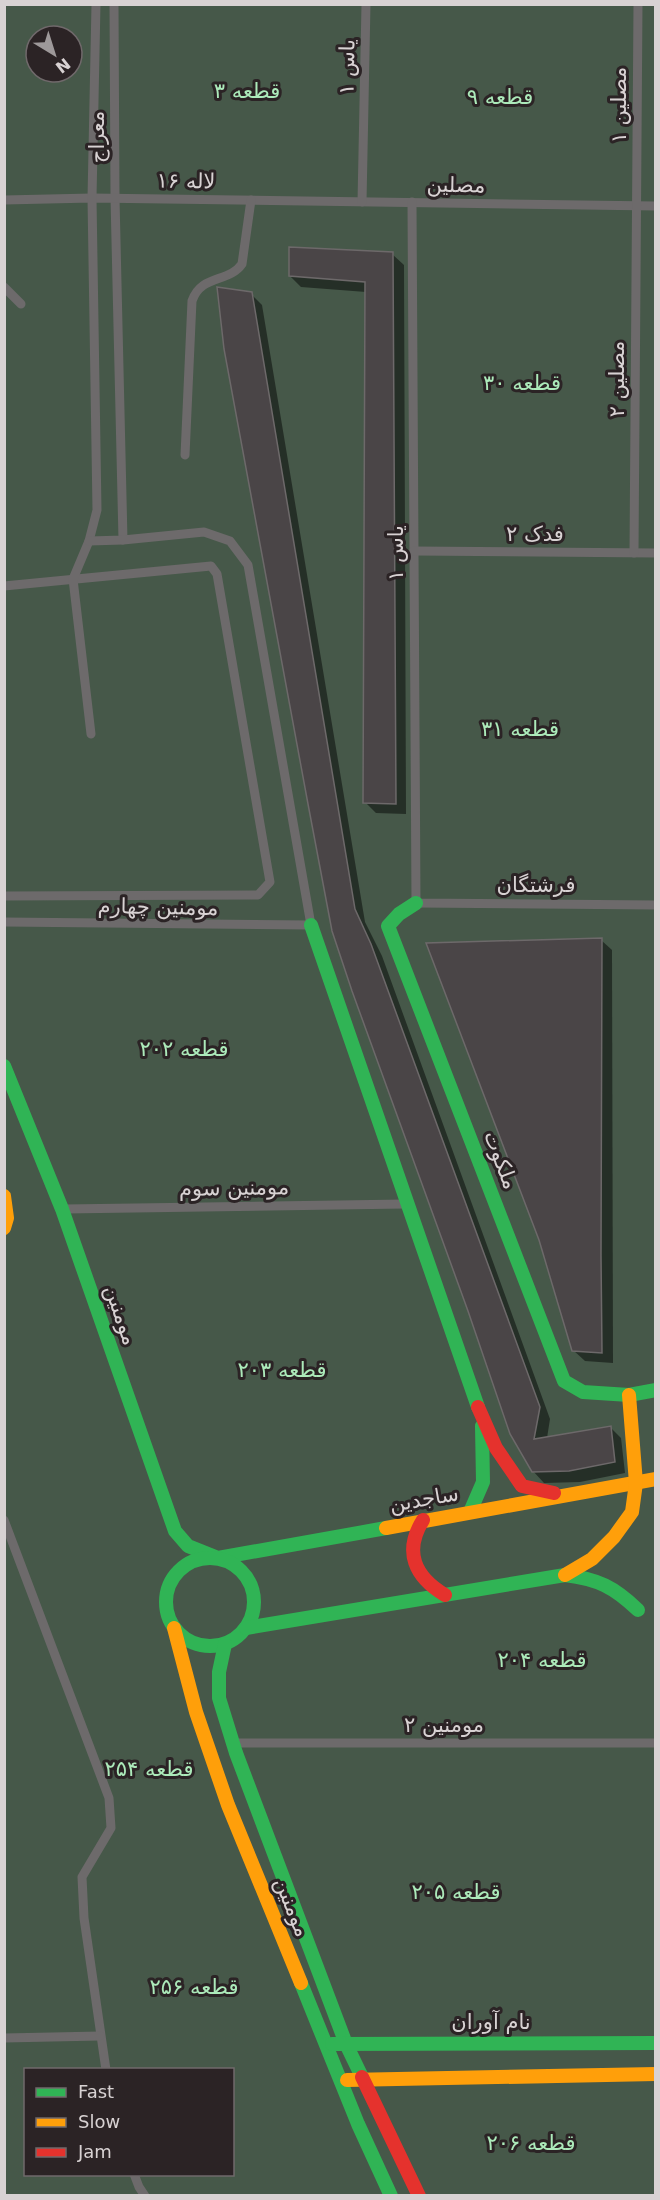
<svg xmlns="http://www.w3.org/2000/svg" width="660" height="2200" viewBox="0 0 660 2200" font-family="'DejaVu Sans','Noto Sans Arabic',sans-serif">
  <style>
    .green { fill: #465849; fill-rule: evenodd }
    .shadow { fill: #0007 }
    .building { fill: #4a4547; stroke: #6d696a; stroke-width: 1.5 }
    .lines { fill: none; stroke-linecap: round; stroke-linejoin: round }
    .lane { stroke: #6d6a6b; stroke-width: 9 }
    .fast { stroke: #30b455; stroke-width: 14 }
    .slow { stroke: #ff9f0a; stroke-width: 14 }
    .jam { stroke: #e5322d; stroke-width: 14 }
    .labels { text-anchor: middle; stroke-width: 6; stroke-linejoin: round; paint-order: stroke }
    .street-label { font-size: 21px; fill: #d8d2d3; stroke: #2b2325 }
    .park-label { font-size: 21px; fill: #aceaba; stroke: #2b2325 }
  </style>
  <rect width="100%" height="100%" fill="#332e30"/>
  <!-- green -->
  <path class="green" d="M 5,5 L 655,5 L 655,2195 L 5,2196 ZM 36,36 L 72,36 L 72,72 L 36,72 ZM 26,2070 L 232,2070 L 232,2174 L 26,2174 Z"/>
  <!-- shadow -->
  <g class="shadow">
    <path d="M 392,254 L 404,265 L 406,814 L 376,813 L 365,802 L 366,292 L 301,287 L 290,276 Z"/>
    <path d="M 251,294 L 262,305 L 365,922 L 382,956 L 550,1419 L 547,1438 L 610,1427 L 621,1438 L 625,1473 L 580,1482 L 544,1483 L 533,1471 L 469,1310 L 353,991 Z"/>
    <path d="M 601,940 L 612,950 L 613,1363 L 585,1361 L 573,1350 Z"/>
  </g>
  <!-- building -->
  <g class="building">
    <path d="M 289,247 L 393,252 L 396,804 L 363,803 L 365,282 L 289,276 Z"/>
    <path d="M 217,287 L 252,292 L 355,909 L 371,944 L 540,1407 L 534,1439 L 611,1426 L 615,1462 L 569,1471 L 532,1472 L 510,1434 L 468,1311 L 352,991 L 332,931 L 308,804 L 224,349 Z"/>
    <path d="M 602,938 L 601,1256 L 602,1353 L 572,1351 L 539,1240 L 426,943 Z"/>
  </g>
  <g class="lines">
    <!-- lane -->
    <g class="lane">
      <path d="M 114,4 L 115,198 L 123,540"/>
      <path d="M 4,200 L 92,198 L 656,206"/>
      <path d="M 362,202 L 366,4"/>
      <path d="M 412,202 L 416,903 L 656,905"/>
      <path d="M 4,287 L 21,304"/>
      <path d="M 185,455 L 192,301 C 201,274 229,283 242,264 L 251,200"/>
      <path d="M 414,551 L 656,553"/>
      <path d="M 634,553 L 638,4"/>
      <path d="M 4,586 L 211,566 L 217,574 L 270,882 L 258,895 L 4,896"/>
      <path d="M 91,734 L 73,579 L 89,541 L 97,510 L 92,198 L 96,4"/>
      <path d="M 4,922 L 311,925 L 248,565 L 230,541 L 204,532 L 123,540 L 89,541"/>
      <path d="M 65,1209 L 405,1204"/>
      <path d="M 4,1520 L 109,1798 L 111,1828 L 82,1877 L 84,1918 L 106,2070"/>
      <path d="M 235,1743 L 656,1743"/>
      <path d="M 4,2038 L 100,2036"/>
      <path d="M 134,2174 L 139,2187 L 145,2196"/>
    </g>
    <!-- fast -->
    <g class="fast">
      <path d="M 416,903 L 399,914 L 388,926 L 564,1381 L 583,1392 L 629,1395 L 656,1390"/>
      <path d="M 311,925 L 478,1407"/>
      <path d="M 4,1066 L 62,1209 L 175,1531 L 188,1546 L 218,1558 L 386,1528"/>
      <path d="M 470,1512 L 483,1482 L 482,1426"/>
      <circle cx="210" cy="1602" r="44"/>
      <path d="M 246,1628 L 565,1575 C 598,1579 614,1587 638,1610"/>
      <path d="M 225,1644 L 219,1672 L 219,1698 L 236,1753 L 346,2044 L 362,2077"/>
      <path d="M 301,1983 L 358,2124 L 391,2196"/>
      <path d="M 332,2044 L 656,2043"/>
    </g>
    <!-- slow -->
    <g class="slow">
      <path d="M 4,1196 L 7,1218 L 4,1228"/>
      <path d="M 386,1528 L 656,1479"/>
      <path d="M 565,1575 L 592,1559 L 614,1537 L 632,1512 L 636,1483 L 629,1395"/>
      <path d="M 174,1628 L 196,1712 L 228,1805 L 301,1983"/>
      <path d="M 347,2080 L 656,2074"/>
    </g>
    <!-- jam -->
    <g class="jam">
      <path d="M 478,1407 L 496,1448 L 522,1486 L 554,1493"/>
      <path d="M 423,1520 C 403,1552 415,1577 445,1595"/>
      <path d="M 362,2077 L 419,2196"/>
    </g>
  </g>
  <g class="labels">
    <!-- street labels -->
    <g class="street-label">
      <text transform="translate(347 67) rotate(-89)" y="7">یاس ۱</text>
      <text transform="translate(619 105) rotate(-90)" y="7">مصلین ۱</text>
      <text transform="translate(97 137) rotate(-90)" y="7">معراج</text>
      <text transform="translate(186 181) rotate(1)" y="7">لاله ۱۶</text>
      <text transform="translate(456 185) rotate(1)" y="7">مصلین</text>
      <text transform="translate(617 379) rotate(-90)" y="7">مصلین ۲</text>
      <text x="535" y="541">فدک ۲</text>
      <text transform="translate(396 553) rotate(-90)" y="7">یاس ۱</text>
      <text x="536" y="892">فرشتگان</text>
      <text transform="translate(158 907) rotate(1)" y="7">مومنین چهارم</text>
      <text transform="translate(501 1160) rotate(69)" y="7">ملکوت</text>
      <text transform="translate(234 1188) rotate(-1)" y="7">مومنین سوم</text>
      <text transform="translate(121 1315) rotate(71)" y="7">مومنین</text>
      <text transform="translate(424 1499) rotate(-10)" y="7">ساجدین</text>
      <text x="444" y="1732">مومنین ۲</text>
      <text transform="translate(292 1907) rotate(68)" y="7">مومنین</text>
      <text x="491" y="2029">نام آوران</text>
    </g>
    <!-- park labels -->
    <g class="park-label">
      <text x="247" y="98">قطعه ۳</text>
      <text x="500" y="104">قطعه ۹</text>
      <text x="522" y="390">قطعه ۳۰</text>
      <text x="520" y="736">قطعه ۳۱</text>
      <text x="184" y="1056">قطعه ۲۰۲</text>
      <text x="282" y="1377">قطعه ۲۰۳</text>
      <text x="542" y="1667">قطعه ۲۰۴</text>
      <text x="149" y="1776">قطعه ۲۵۴</text>
      <text x="456" y="1899">قطعه ۲۰۵</text>
      <text x="194" y="1994">قطعه ۲۵۶</text>
      <text x="531" y="2150">قطعه ۲۰۶</text>
    </g>
  </g>
  <!-- border -->
  <rect width="660" height="2200" fill="none" stroke="#d8d2d3" stroke-width="12"/>
  <!-- legend -->
  <rect x="24" y="2068" width="210" height="108" fill="#2b2325" stroke="#70696b" stroke-width="1.5"/>
  <rect x="36" y="2088" width="30" height="9" fill="#30b455" stroke="#70696b" stroke-width="1.5"/>
  <text x="78" y="2098" font-size="18" fill="#d8d2d3">Fast</text>
  <rect x="36" y="2118" width="30" height="9" fill="#ff9f0a" stroke="#70696b" stroke-width="1.5"/>
  <text x="78" y="2128" font-size="18" fill="#d8d2d3">Slow</text>
  <rect x="36" y="2148" width="30" height="9" fill="#e5322d" stroke="#70696b" stroke-width="1.5"/>
  <text x="78" y="2158" font-size="18" fill="#d8d2d3">Jam</text>
  <!-- north arrow -->
  <g transform="translate(54 54) rotate(142)"><circle r="28" fill="#2b2325" stroke="#70696b" stroke-width="1.5"/>
  <path d="M0-4.5L10 22L0 15L-10 22Z" fill="#9e999a"/>
  <text y="-9" font-size="16" font-weight="bold" text-anchor="middle" fill="#d8d2d3">N</text>
  </g>
</svg>
